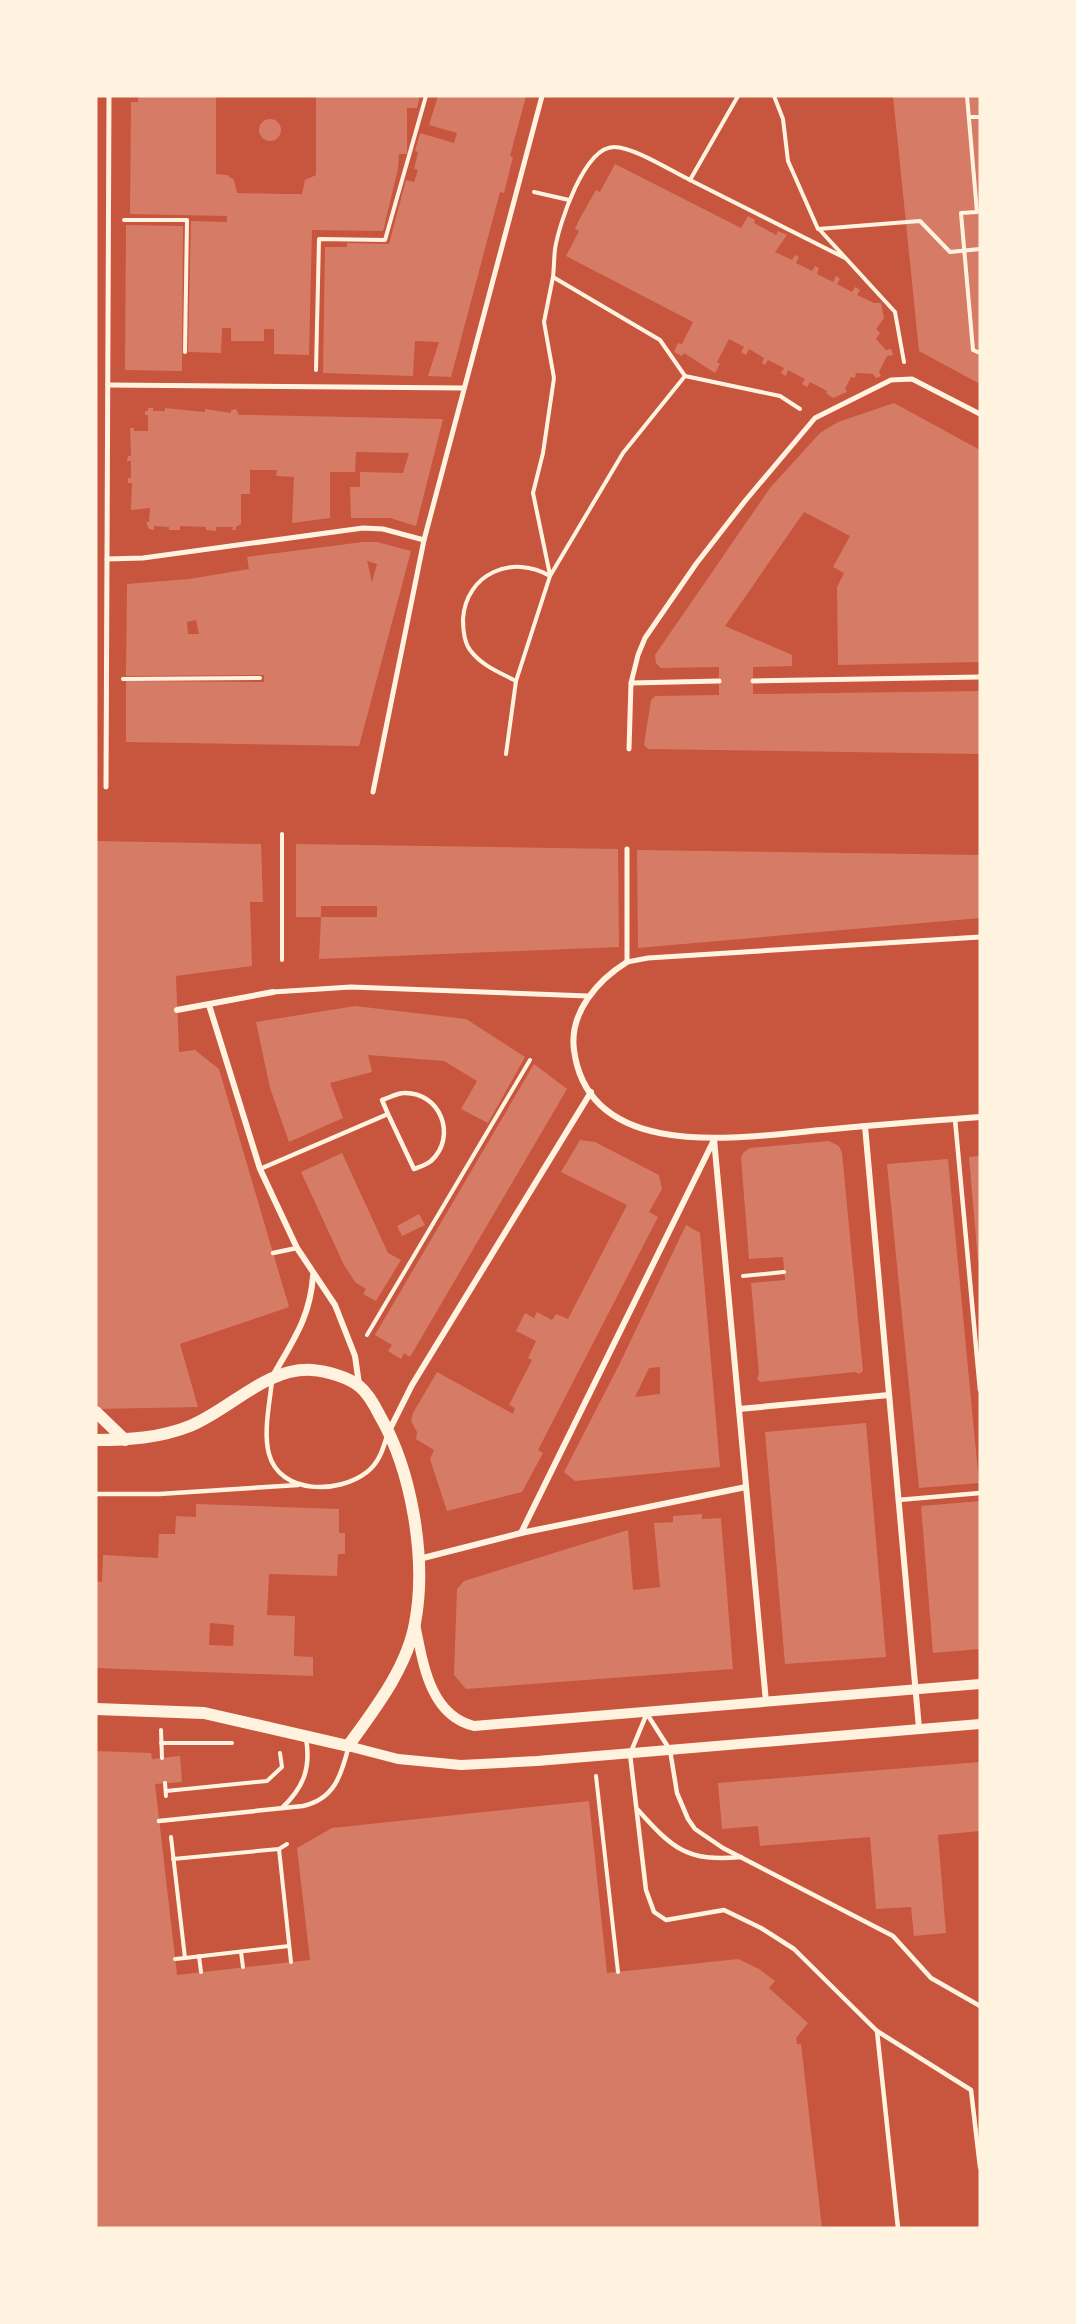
<svg xmlns="http://www.w3.org/2000/svg" width="1076" height="2324" viewBox="0 0 1076 2324" font-family="Merriweather,serif">
  <style>
    .building { fill: #d67c66; fill-rule: evenodd }
    .lines { fill: none; stroke-linecap: round; stroke-linejoin: round }
    .path { stroke: #fff3e0; stroke-width: 4 }
    .service { stroke: #fff3e0; stroke-width: 4.5 }
    .pedestrian { stroke: #fff3e0; stroke-width: 5 }
    .minor { stroke: #fff3e0; stroke-width: 6 }
    .tertiary { stroke: #fff3e0; stroke-width: 10 }
    .secondary { stroke: #fff3e0; stroke-width: 12 }
  </style>
  <rect width="100%" height="100%" fill="#c8553d"/>
  <!-- building -->
  <g class="building">
    <path d="M 138,96 L 216,96 L 216,174 L 227,175 L 234,180 L 237,193 L 286,194 L 302,194 L 305,180 L 316,175 L 316,96 L 420,96 L 417,108 L 407,108 L 407,154 L 399,154 L 398,169 L 383,231 L 312,230 L 309,355 L 274,354 L 274,329 L 264,329 L 264,341 L 231,341 L 231,328 L 222,328 L 221,353 L 188,352 L 191,221 L 227,222 L 227,216 L 130,214 L 131,102 L 138,102 Z"/>
    <path d="M 438,96 L 526,96 L 510,156 L 513,157 L 504,193 L 500,192 L 451,377 L 428,376 L 439,342 L 415,341 L 413,376 L 323,373 L 325,247 L 347,247 L 347,243 L 389,244 L 406,180 L 414,182 L 418,170 L 414,169 L 418,152 L 415,151 L 420,133 L 454,143 L 457,133 L 429,125 Z"/>
    <path d="M 893,96 L 980,96 L 980,384 L 919,351 Z"/>
    <circle cx="270" cy="130" r="11"/>
    <path d="M 615,164 L 741,228 L 748,216 L 755,220 L 754,223 L 776,235 L 778,231 L 787,235 L 775,252 L 792,260 L 795,255 L 799,257 L 796,263 L 812,271 L 815,266 L 819,268 L 817,274 L 833,282 L 836,276 L 840,279 L 837,284 L 852,292 L 855,287 L 860,290 L 857,295 L 874,303 L 881,303 L 884,318 L 876,329 L 880,333 L 876,339 L 886,350 L 891,349 L 893,355 L 887,356 L 879,372 L 881,376 L 876,378 L 873,374 L 856,373 L 855,378 L 851,377 L 845,389 L 847,392 L 833,398 L 826,393 L 827,391 L 810,382 L 807,387 L 802,384 L 805,379 L 788,370 L 786,376 L 781,373 L 784,368 L 768,360 L 765,365 L 762,363 L 764,358 L 749,349 L 746,355 L 741,352 L 744,347 L 729,339 L 717,362 L 720,364 L 715,373 L 684,353 L 682,356 L 674,352 L 678,343 L 682,344 L 693,322 L 566,256 L 579,231 L 575,229 L 579,220 L 596,190 L 600,192 Z"/>
    <path d="M 126,225 L 183,226 L 182,371 L 125,370 Z"/>
    <path d="M 894,403 L 980,450 L 980,662 L 838,665 L 837,587 L 844,573 L 833,567 L 850,536 L 804,512 L 725,626 L 792,655 L 792,666 L 753,667 L 753,694 L 980,691 L 980,754 L 648,749 L 644,745 L 651,700 L 655,696 L 719,695 L 719,667 L 661,668 L 656,663 L 655,655 L 770,488 L 820,433 L 838,422 Z"/>
    <path d="M 148,408 L 153,408 L 153,411 L 165,411 L 165,408 L 205,412 L 205,409 L 231,413 L 231,410 L 236,409 L 239,415 L 251,415 L 443,419 L 416,526 L 390,518 L 351,518 L 350,487 L 360,487 L 360,472 L 403,473 L 409,453 L 356,452 L 355,472 L 330,472 L 330,518 L 292,523 L 294,477 L 276,476 L 277,470 L 250,470 L 250,494 L 241,494 L 241,524 L 236,527 L 236,530 L 232,530 L 233,527 L 216,527 L 216,531 L 206,530 L 206,527 L 180,526 L 180,530 L 169,530 L 169,527 L 154,526 L 154,530 L 149,529 L 146,522 L 149,522 L 150,508 L 131,510 L 132,483 L 128,483 L 128,478 L 131,478 L 131,461 L 127,461 L 128,456 L 131,456 L 130,428 L 134,428 L 134,431 L 148,431 L 148,415 L 145,415 L 145,411 L 148,411 Z"/>
    <path d="M 363,542 L 377,542 L 411,551 L 359,746 L 126,742 L 126,681 L 264,682 L 264,675 L 126,676 L 127,584 L 189,579 L 249,569 L 247,557 ZM 367,561 L 377,564 L 372,582 ZM 196,620 L 199,634 L 188,634 L 187,622 Z"/>
    <path d="M 96,841 L 261,844 L 263,902 L 250,902 L 252,966 L 176,976 L 179,1052 L 195,1050 L 219,1069 L 289,1307 L 180,1344 L 198,1407 L 96,1409 Z"/>
    <path d="M 296,844 L 618,849 L 619,947 L 319,959 L 321,917 L 377,917 L 377,906 L 321,906 L 321,917 L 296,917 Z"/>
    <path d="M 637,850 L 980,855 L 980,918 L 638,948 Z"/>
    <path d="M 355,1006 L 466,1019 L 525,1057 L 488,1123 L 461,1109 L 477,1081 L 444,1061 L 368,1055 L 372,1072 L 330,1083 L 343,1118 L 289,1142 L 270,1088 L 256,1022 Z"/>
    <path d="M 534,1064 L 567,1089 L 410,1357 L 404,1353 L 401,1359 L 388,1351 L 392,1345 L 375,1335 Z"/>
    <path d="M 580,1140 L 595,1142 L 659,1175 L 662,1189 L 649,1212 L 658,1217 L 538,1450 L 543,1453 L 522,1492 L 447,1511 L 430,1459 L 434,1450 L 416,1439 L 417,1432 L 411,1421 L 413,1413 L 437,1372 L 513,1414 L 515,1408 L 509,1405 L 532,1360 L 528,1358 L 536,1341 L 516,1331 L 525,1313 L 534,1318 L 537,1312 L 552,1320 L 556,1314 L 568,1319 L 627,1205 L 561,1172 Z"/>
    <path d="M 829,1141 L 839,1146 L 842,1153 L 863,1371 L 859,1374 L 855,1372 L 760,1382 L 757,1379 L 759,1374 L 751,1283 L 785,1280 L 783,1257 L 749,1259 L 741,1158 L 743,1153 L 750,1148 Z"/>
    <path d="M 342,1153 L 388,1253 L 401,1260 L 376,1301 L 363,1294 L 366,1289 L 355,1282 L 344,1265 L 301,1172 Z"/>
    <path d="M 980,1156 L 980,1261 L 978,1261 L 969,1157 Z"/>
    <path d="M 948,1159 L 979,1483 L 919,1488 L 887,1164 Z"/>
    <path d="M 419,1214 L 425,1225 L 402,1236 L 397,1226 Z"/>
    <path d="M 686,1225 L 700,1233 L 720,1467 L 575,1481 L 564,1472 L 620,1363 ZM 660,1367 L 660,1394 L 635,1397 L 649,1368 Z"/>
    <path d="M 866,1423 L 886,1657 L 785,1664 L 765,1432 Z"/>
    <path d="M 980,1501 L 980,1649 L 933,1653 L 921,1506 Z"/>
    <path d="M 196,1504 L 339,1509 L 339,1533 L 345,1533 L 345,1554 L 338,1554 L 337,1576 L 269,1574 L 267,1615 L 295,1616 L 294,1656 L 313,1657 L 313,1676 L 96,1668 L 96,1581 L 102,1582 L 103,1555 L 158,1558 L 159,1534 L 175,1534 L 176,1516 L 196,1517 ZM 210,1623 L 234,1625 L 233,1646 L 209,1645 Z"/>
    <path d="M 702,1514 L 702,1519 L 721,1518 L 733,1669 L 466,1689 L 454,1675 L 457,1589 L 464,1581 L 628,1530 L 633,1590 L 660,1587 L 654,1523 L 673,1522 L 673,1516 Z"/>
    <path d="M 96,1751 L 151,1753 L 152,1759 L 180,1756 L 182,1782 L 155,1784 L 177,1975 L 310,1960 L 297,1848 L 332,1828 L 589,1801 L 607,1973 L 738,1959 L 759,1969 L 775,1981 L 769,1988 L 808,2023 L 796,2038 L 797,2044 L 801,2044 L 822,2228 L 96,2228 Z"/>
    <path d="M 980,1762 L 980,1831 L 938,1835 L 946,1933 L 914,1936 L 911,1907 L 876,1909 L 870,1837 L 760,1846 L 758,1826 L 722,1829 L 718,1783 Z"/>
  </g>
  <g class="lines">
    <!-- path -->
    <g class="path">
      <path d="M 738,96 L 690,180 C 671,171 634,147 614,147 C 584,147 559,224 555,249 C 554,258 554,268 553,277 L 660,340 L 685,376 L 780,396 L 800,409"/>
      <path d="M 774,96 L 783,119 L 788,161 L 818,229 L 920,221 L 950,252 L 980,249"/>
      <path d="M 967,96 L 977,212 L 961,213 L 973,350 L 980,353"/>
      <path d="M 969,117 L 980,117"/>
      <path d="M 690,180 L 845,258"/>
      <path d="M 534,192 L 569,200"/>
      <path d="M 124,220 L 187,220 L 185,352"/>
      <path d="M 819,229 L 895,312 L 904,362"/>
      <path d="M 316,370 L 319,239 L 385,240 L 426,96"/>
      <path d="M 550,575 L 533,493 L 543,453 L 554,378 L 544,322 L 553,277"/>
      <path d="M 123,679 L 260,678"/>
      <path d="M 516,681 C 499,672 482,666 470,650 C 464,642 463,630 463,619 C 466,573 513,554 550,576"/>
      <path d="M 506,754 L 516,681 L 550,576 L 623,453 L 685,376"/>
      <path d="M 282,960 L 282,834"/>
      <path d="M 743,1276 L 784,1272"/>
      <path d="M 367,1335 L 530,1060"/>
      <path d="M 161,1730 L 162,1758"/>
      <path d="M 161,1743 L 232,1743"/>
      <path d="M 596,1776 L 618,1972"/>
      <path d="M 165,1783 L 166,1796"/>
      <path d="M 166,1791 L 267,1781 L 282,1767 L 280,1753"/>
      <path d="M 171,1837 L 185,1958 L 175,1959"/>
      <path d="M 279,1849 L 291,1962"/>
      <path d="M 173,1859 L 279,1849 L 287,1844"/>
      <path d="M 241,1952 L 243,1967"/>
      <path d="M 199,1956 L 201,1972"/>
      <path d="M 185,1958 L 289,1946"/>
    </g>
    <!-- service -->
    <g class="service">
      <path d="M 955,1119 L 980,1390"/>
      <path d="M 260,1169 L 388,1114 L 382,1100 C 389,1098 397,1093 404,1093 C 440,1092 458,1136 431,1161 C 427,1164 420,1167 414,1169 L 388,1114"/>
      <path d="M 273,1253 L 297,1248"/>
      <path d="M 272,1380 C 270,1402 263,1432 269,1454 C 280,1495 339,1494 367,1472 C 379,1463 383,1449 387,1436"/>
      <path d="M 96,1494 L 159,1494 L 298,1485"/>
      <path d="M 898,1500 L 980,1493"/>
      <path d="M 647,1713 L 630,1754 L 646,1890 L 654,1912 L 666,1920 L 724,1910 L 761,1928 L 794,1949 L 877,2031 L 971,2090 L 980,2167"/>
      <path d="M 647,1714 L 670,1750 L 677,1793 L 688,1819 L 695,1829 L 723,1848 L 893,1936 L 931,1978 L 980,2006"/>
      <path d="M 282,1808 C 304,1787 311,1768 306,1738"/>
      <path d="M 638,1810 C 673,1849 687,1862 741,1857"/>
      <path d="M 159,1821 L 303,1806 C 334,1799 341,1776 348,1749"/>
      <path d="M 877,2031 L 898,2228"/>
    </g>
    <!-- pedestrian -->
    <g class="pedestrian">
      <path d="M 108,385 L 464,388"/>
      <path d="M 107,559 L 143,558 L 363,528 L 383,529 L 424,540"/>
      <path d="M 753,681 L 980,677"/>
      <path d="M 631,683 L 719,681"/>
      <path d="M 629,749 L 631,683 L 638,655 L 645,638 L 696,564 L 745,501 L 815,418 L 891,380 L 912,379 L 980,414"/>
      <path d="M 106,787 L 109,96"/>
      <path d="M 373,792 L 424,540 L 542,96"/>
      <path d="M 627,849 L 627,962 L 648,958 L 980,937"/>
      <path d="M 273,992 L 351,987 L 588,996"/>
    </g>
    <!-- minor -->
    <g class="minor">
      <path d="M 627,962 C 598,980 569,1012 574,1050 C 589,1164 743,1137 822,1130 C 874,1125 927,1121 980,1117"/>
      <path d="M 209,1005 L 260,1169 L 297,1248 L 335,1305 L 355,1356 L 359,1384"/>
      <path d="M 177,1010 L 273,992"/>
      <path d="M 865,1126 L 919,1728"/>
      <path d="M 714,1139 L 766,1702"/>
      <path d="M 273,1376 C 293,1340 310,1318 313,1276"/>
      <path d="M 739,1409 L 889,1395"/>
      <path d="M 389,1431 L 412,1385 L 591,1092"/>
      <path d="M 521,1533 L 714,1140"/>
      <path d="M 419,1559 L 521,1533 L 746,1487"/>
    </g>
    <!-- tertiary -->
    <g class="tertiary">
      <path d="M 415,1624 C 423,1662 429,1715 474,1726 L 980,1684"/>
      <path d="M 348,1746 L 398,1759 L 461,1765 L 537,1761 L 980,1724"/>
    </g>
    <!-- secondary -->
    <g class="secondary">
      <path d="M 96,1412 L 125,1440"/>
      <path d="M 96,1440 C 128,1440 160,1438 190,1426 C 230,1410 266,1367 312,1370 C 326,1371 348,1377 359,1386 C 368,1393 375,1406 380,1416 C 412,1471 427,1560 415,1623 C 407,1668 374,1710 348,1746 L 204,1713 L 96,1709"/>
    </g>
  </g>
  <!-- border -->
  <rect width="1076" height="2324" fill="none" stroke="#fff3e0" stroke-width="195"/>
</svg>
